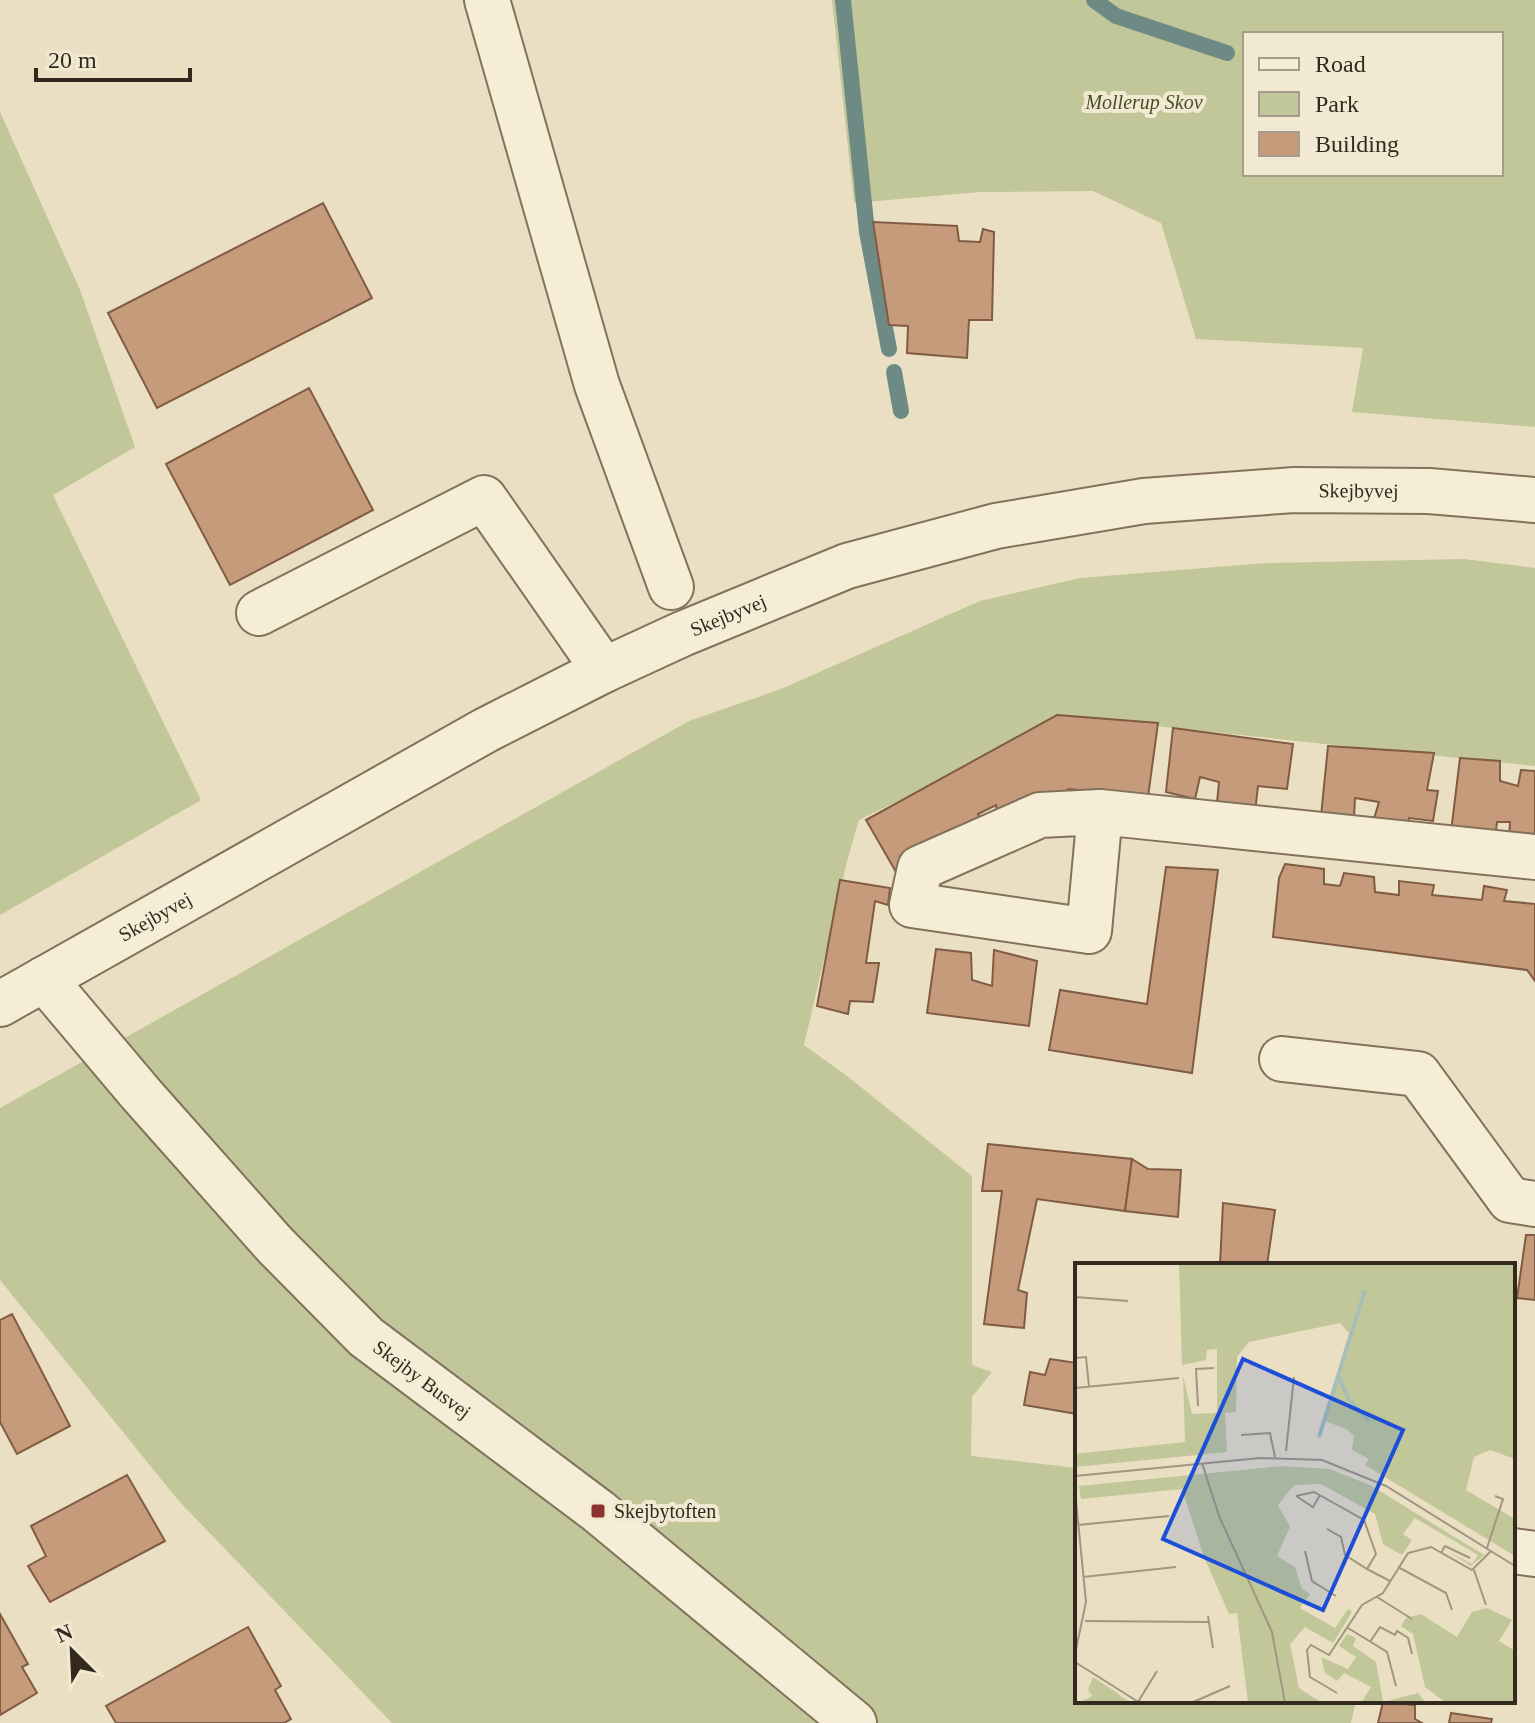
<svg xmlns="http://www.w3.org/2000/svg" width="1535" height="1723" viewBox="0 0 1535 1723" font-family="'Times New Roman',serif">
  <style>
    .green { fill: #c1c798; fill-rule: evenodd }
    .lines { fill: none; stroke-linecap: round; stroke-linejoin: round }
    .stream { stroke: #6d8b84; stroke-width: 16 }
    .building { fill: #c69b7c; stroke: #805c43; stroke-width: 2 }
    .minor-casing { stroke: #83715b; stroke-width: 48 }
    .minor { stroke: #f6edd6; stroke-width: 44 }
    .poi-dot { fill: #8d3130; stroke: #f2e9d2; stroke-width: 3 }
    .labels { text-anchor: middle; stroke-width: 8; stroke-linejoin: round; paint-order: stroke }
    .park-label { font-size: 20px; font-style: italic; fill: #444f26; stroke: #f2e9d2 }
    .street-label { font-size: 20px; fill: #34291e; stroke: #f2e9d2 }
    .poi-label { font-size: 20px; fill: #34291e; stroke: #f2e9d2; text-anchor: start }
    .inset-river { fill: none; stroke: #a5beb7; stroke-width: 4 }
    .inset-road { fill: none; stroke: #a19681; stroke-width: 2 }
    .view { fill: #1d4ed8; fill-opacity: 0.15; stroke: #1d4ed8; stroke-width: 4 }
    .inset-edge { fill: none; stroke: #34291e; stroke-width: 4 }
  </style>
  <rect width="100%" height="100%" fill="#eadfc3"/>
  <!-- green -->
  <g class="green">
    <path d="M 832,0 L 1535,0 L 1535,427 L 1352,412 L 1363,348 L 1196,339 L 1161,223 L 1093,191 L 980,192 L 854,203 ZM 1245,34 L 1501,34 L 1501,174 L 1245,174 Z"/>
    <path d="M 0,112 L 80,290 L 135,447 L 53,495 L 201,800 L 0,915 Z"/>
    <path d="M 1464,559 L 1535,568 L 1535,766 L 1069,717 L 859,820 L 847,861 L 804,1045 L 847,1076 L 972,1176 L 972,1365 L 992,1372 L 972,1397 L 971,1456 L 1077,1468 L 1077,1701 L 1356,1701 L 1351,1723 L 392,1723 L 178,1500 L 0,1280 L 0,1108 L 689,721 L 781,689 L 980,601 L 1080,578 L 1266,563 Z"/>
  </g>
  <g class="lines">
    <!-- stream -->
    <g class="stream">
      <path d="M 843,0 L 867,232 L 889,349"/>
      <path d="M 1094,0 L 1116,16 L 1227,53"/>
      <path d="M 894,372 L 901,411"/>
    </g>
  </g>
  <!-- building -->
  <g class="building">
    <path d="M 323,203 L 372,298 L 157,408 L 108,313 Z"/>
    <path d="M 873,222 L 957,226 L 959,241 L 980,242 L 983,229 L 994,232 L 992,320 L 969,320 L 967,358 L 907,353 L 908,326 L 889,325 Z"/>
    <path d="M 309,388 L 373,510 L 230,585 L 166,464 Z"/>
    <path d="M 1057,715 L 1158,723 L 1148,797 L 1069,789 L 999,826 L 996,805 L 978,814 L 985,832 L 947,851 L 938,835 L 921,843 L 925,858 L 896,872 L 866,820 Z"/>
    <path d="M 1173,728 L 1293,744 L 1287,789 L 1258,786 L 1255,812 L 1217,803 L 1219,782 L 1200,777 L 1195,799 L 1166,792 Z"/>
    <path d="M 1328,746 L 1434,753 L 1427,790 L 1438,791 L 1433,821 L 1409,818 L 1406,830 L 1373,822 L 1379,802 L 1355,798 L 1354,818 L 1321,816 Z"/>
    <path d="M 1460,758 L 1500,761 L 1500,781 L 1518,786 L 1521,770 L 1535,771 L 1535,842 L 1509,839 L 1510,822 L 1497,822 L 1495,838 L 1451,832 Z"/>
    <path d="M 1285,864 L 1324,869 L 1324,884 L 1340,886 L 1344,873 L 1374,877 L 1375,892 L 1399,895 L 1399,881 L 1434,885 L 1432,895 L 1482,900 L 1484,886 L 1507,890 L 1504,901 L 1535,904 L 1535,981 L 1527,970 L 1273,937 L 1279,878 Z"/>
    <path d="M 1166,867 L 1218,870 L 1192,1073 L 1049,1050 L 1060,990 L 1147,1004 Z"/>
    <path d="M 840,880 L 890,888 L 888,905 L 875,901 L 866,963 L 879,963 L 873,1002 L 850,1001 L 848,1014 L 817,1006 Z"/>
    <path d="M 936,949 L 971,953 L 972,980 L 992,986 L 994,950 L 1037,961 L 1029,1026 L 927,1013 Z"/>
    <path d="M 988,1144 L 1132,1159 L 1125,1211 L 1037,1199 L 1018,1290 L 1027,1293 L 1024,1328 L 984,1324 L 1002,1191 L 982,1191 Z"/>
    <path d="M 1132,1159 L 1148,1169 L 1181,1170 L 1178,1217 L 1125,1211 Z"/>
    <path d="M 1223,1203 L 1275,1210 L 1267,1265 L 1220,1265 Z"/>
    <path d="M 1526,1235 L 1535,1235 L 1535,1300 L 1517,1298 Z"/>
    <path d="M 12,1314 L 70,1426 L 17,1454 L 0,1422 L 0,1320 Z"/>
    <path d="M 1050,1359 L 1077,1363 L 1077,1414 L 1024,1405 L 1030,1372 L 1045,1375 Z"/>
    <path d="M 127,1475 L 165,1541 L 50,1602 L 28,1566 L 46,1556 L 31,1526 Z"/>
    <path d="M 0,1614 L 28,1664 L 22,1667 L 37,1693 L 0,1715 Z"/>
    <path d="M 248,1627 L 281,1686 L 275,1690 L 291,1719 L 284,1723 L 116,1723 L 106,1706 Z"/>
    <path d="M 1383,1702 L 1415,1705 L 1415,1719 L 1422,1723 L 1378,1723 Z"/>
    <path d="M 1451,1713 L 1492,1719 L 1491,1723 L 1449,1723 Z"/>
  </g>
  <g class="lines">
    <defs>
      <g id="minor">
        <path d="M 487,0 L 597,385 L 671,587"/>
        <path d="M 259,613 L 484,498 L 604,670"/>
        <path d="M 1100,812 L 1089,931 L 912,905 L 920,868 L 1040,815 L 1100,812 L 1535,857"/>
        <path id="s1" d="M 44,979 L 141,1094 L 275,1245 L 366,1337 L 598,1511 L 854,1723"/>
        <path id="s2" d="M 0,1004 L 486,730 L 604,670 L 682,634 L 847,566 L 996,526 L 1144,501 L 1294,490 L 1429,491 L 1535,500"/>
        <path d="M 1282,1059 L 1418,1074 L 1510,1200 L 1535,1204"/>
        <path d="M 1513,1551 L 1535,1554"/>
      </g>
    </defs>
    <!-- minor casing -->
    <use href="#minor" class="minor-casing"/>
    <!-- minor -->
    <use href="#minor" class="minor"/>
  </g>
  <!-- markers -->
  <rect class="poi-dot" x="590" y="1503" width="16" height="16" rx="4"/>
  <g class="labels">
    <!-- park labels -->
    <g class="park-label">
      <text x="1144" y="109">Mollerup Skov</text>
    </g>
    <!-- street labels -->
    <g class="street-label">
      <text dy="7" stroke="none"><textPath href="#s2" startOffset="1474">Skejbyvej</textPath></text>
      <text dy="7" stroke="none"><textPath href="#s2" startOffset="826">Skejbyvej</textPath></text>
      <text dy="7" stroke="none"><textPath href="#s2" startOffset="178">Skejbyvej</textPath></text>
      <text dy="7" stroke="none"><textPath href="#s1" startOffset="552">Skejby Busvej</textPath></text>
    </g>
    <!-- poi labels -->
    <g class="poi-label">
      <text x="614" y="1518">Skejbytoften</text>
    </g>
  </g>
  <!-- overview -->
  <g transform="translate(1075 1263)">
    <rect width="440" height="440" fill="#eadfc3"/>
    <path d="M 104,0 L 440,0 L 440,196 L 415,187 L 399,194 L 391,227 L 440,256 L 440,293 L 290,202 L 294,196 L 277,187 L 279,173 L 273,167 L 248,157 L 274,70 L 265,60 L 174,79 L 162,94 L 161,149 L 150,150 L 152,189 L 0,204 L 0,191 L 110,179 L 108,113 L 117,151 L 142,150 L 142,86 L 132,87 L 131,97 L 107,102 ZM 206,203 L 254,206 L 295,222 L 409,292 L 396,303 L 374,289 L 397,301 L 403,292 L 340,255 L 328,271 L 337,277 L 327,292 L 308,281 L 300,251 L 246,221 L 219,222 L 203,242 L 215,264 L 202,293 L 220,304 L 227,326 L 235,331 L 225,345 L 260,365 L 273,346 L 277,349 L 258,380 L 230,364 L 215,381 L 224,425 L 247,440 L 173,440 L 162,350 L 154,351 L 129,294 L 107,226 L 6,236 L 4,223 ZM 412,345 L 437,357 L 424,378 L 440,388 L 440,440 L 371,440 L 350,424 L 338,371 L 326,363 L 331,355 L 346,351 L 382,374 L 397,349 ZM 272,371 L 281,375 L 278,383 L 301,399 L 308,439 L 343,430 L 351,440 L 286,440 L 296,424 L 269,410 L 262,418 L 250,410 L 246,394 L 273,406 L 281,394 L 264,383 ZM 18,414 L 36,426 L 56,440 L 3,440 L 17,433 L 13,427 Z" fill="#c1c798"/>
    <path class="inset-river" d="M 264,114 L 273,135 L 294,158M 244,174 L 290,27"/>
    <path class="inset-road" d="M 0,34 L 53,38M 0,95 L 11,94 L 14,124M 0,125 L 104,115M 123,143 L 121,106 L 139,105M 166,172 L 195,170 L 200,194M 211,188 L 219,114M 127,200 L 144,253 L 197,369 L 210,440M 0,213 L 185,195 L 247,197 L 311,223 L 440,303M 0,227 L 11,339 L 0,391M 221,233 L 239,229 L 289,257 L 301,291 L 292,306 L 270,292 L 266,274 L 252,266M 221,233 L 238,244 L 245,232M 3,262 L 94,253M 412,285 L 428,236 L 420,233M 230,288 L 237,318 L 261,333M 366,290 L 370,283 L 395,295M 323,304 L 371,330 L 377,347M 292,306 L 315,318M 399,307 L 411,342M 8,314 L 101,304M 302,334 L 337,356M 133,353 L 138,385M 10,358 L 133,359M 273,365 L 312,389 L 321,423M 295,379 L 305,364 L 320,372 L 322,368 L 333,375 L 337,391M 0,399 L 65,440M 262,430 L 235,414 L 232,387 L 236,382 L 254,392 L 287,342 L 308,330 L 333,290 L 356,284 L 397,307 L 416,288M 63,439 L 82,408M 116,440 L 155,423"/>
    <path class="view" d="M 168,96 L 328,167 L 248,347 L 88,276 Z"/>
    <rect width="440" height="440" class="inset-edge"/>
  </g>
  <!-- legend -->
  <rect x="1243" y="32" width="260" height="144" fill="#f2e9d2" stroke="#a69c8a" stroke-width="2"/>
  <rect x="1259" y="58" width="40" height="12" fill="#f6edd6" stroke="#a69c8a" stroke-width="2"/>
  <text x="1315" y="72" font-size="24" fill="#34291e">Road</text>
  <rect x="1259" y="92" width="40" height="24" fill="#c1c798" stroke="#a69c8a" stroke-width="2"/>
  <text x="1315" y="112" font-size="24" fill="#34291e">Park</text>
  <rect x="1259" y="132" width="40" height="24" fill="#c69b7c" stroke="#a69c8a" stroke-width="2"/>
  <text x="1315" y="152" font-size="24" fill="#34291e">Building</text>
  <!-- north arrow -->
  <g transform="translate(72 1651) rotate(336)" stroke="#f2e9d2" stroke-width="6" paint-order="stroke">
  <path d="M0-6L14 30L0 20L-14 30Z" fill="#34291e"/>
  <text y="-12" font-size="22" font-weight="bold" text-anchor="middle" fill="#34291e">N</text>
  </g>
  <!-- scale -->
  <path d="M36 68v12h154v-12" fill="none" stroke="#34291e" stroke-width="4"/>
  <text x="48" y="68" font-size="24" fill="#34291e" stroke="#f2e9d2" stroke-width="6" paint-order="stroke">20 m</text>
</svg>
